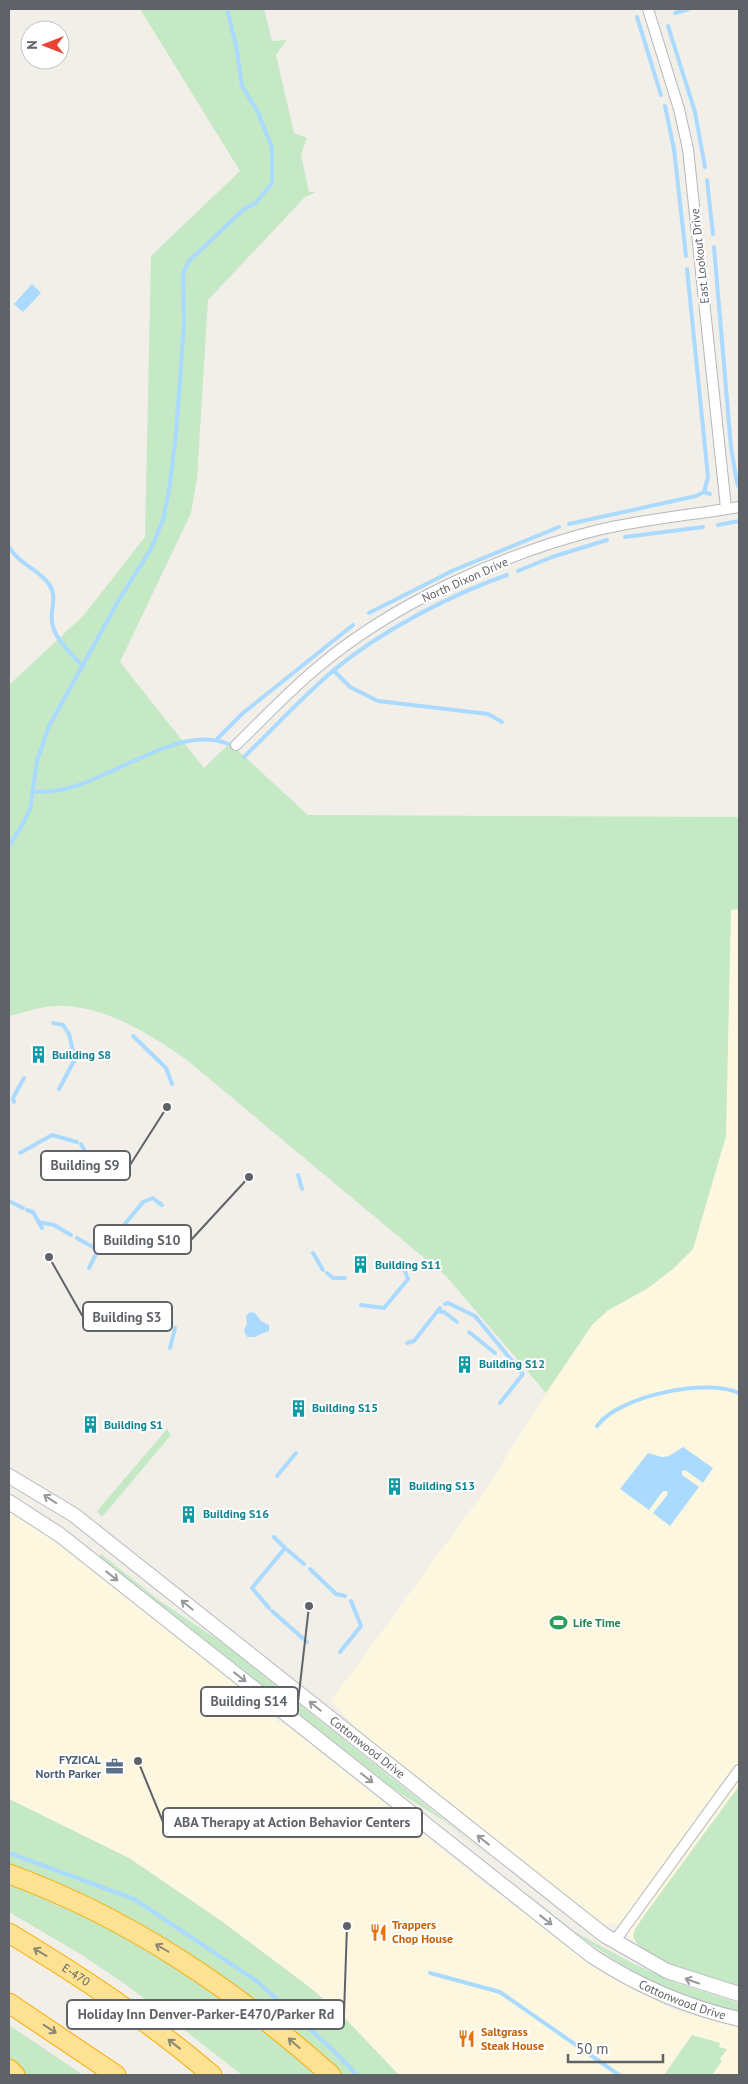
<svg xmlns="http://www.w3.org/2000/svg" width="748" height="2084" viewBox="0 0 748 2084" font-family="'PT Sans',sans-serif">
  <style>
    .commercial { fill: #fef7e0 }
    .green { fill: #c5e8c5 }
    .water { fill: #aadaff }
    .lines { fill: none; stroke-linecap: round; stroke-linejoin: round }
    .stream { stroke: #aadaff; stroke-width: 4 }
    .street-casing { stroke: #b5b8bc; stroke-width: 12 }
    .secondary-casing { stroke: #b6babf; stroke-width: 16 }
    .highway-casing { stroke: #f9ab00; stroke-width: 21 }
    .street { stroke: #fff; stroke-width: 10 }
    .secondary { stroke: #fff; stroke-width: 14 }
    .highway { stroke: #fde293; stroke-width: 19 }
    .oneway { stroke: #979a9d }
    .oneway2 { stroke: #8e8975 }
    .labels { text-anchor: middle; stroke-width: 4; stroke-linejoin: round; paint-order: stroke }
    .street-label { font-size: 12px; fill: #5f6368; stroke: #fff }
    .culture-label { font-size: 12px; font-weight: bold; fill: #0d838f; stroke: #fff; text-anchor: start }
    .leisure-label { font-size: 12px; font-weight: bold; fill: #27864d; stroke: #fff; text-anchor: start }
    .service-label { font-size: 12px; font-weight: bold; fill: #4e5e75; stroke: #fff; text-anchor: end }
    .food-label { font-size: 12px; font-weight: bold; fill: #c56008; stroke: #fff; text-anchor: start }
    .leader { fill: none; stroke: #5f6368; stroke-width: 2 }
    .callout-dot { fill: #5f6368; stroke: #fff; stroke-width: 2 }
    .callout { fill: #fff; stroke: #5f6368; stroke-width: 2 }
    .callout-label { font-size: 14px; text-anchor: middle; font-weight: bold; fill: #5f6368 }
  </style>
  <rect width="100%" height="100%" fill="#f1efe8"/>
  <!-- commercial -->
  <g class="commercial">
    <path d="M 731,909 L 739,909 L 739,1986 L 669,1963 L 642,1949 L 615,1922 L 606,1925 L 601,1923 L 360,1732 L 331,1701 L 486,1489 L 546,1393 L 592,1325 L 607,1311 L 648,1288 L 673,1269 Z"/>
    <path d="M 9,1512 L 41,1531 L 89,1568 L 247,1693 L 251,1699 L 281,1724 L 290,1728 L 488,1886 L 594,1967 L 663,2004 L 669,2009 L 739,2027 L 739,2075 L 399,2075 L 341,2014 L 308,1986 L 220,1920 L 129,1858 L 9,1799 Z"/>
  </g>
  <!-- green -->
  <g class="green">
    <path d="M 140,9 L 264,9 L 272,41 L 287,40 L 276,55 L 294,133 L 307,138 L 301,155 L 309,192 L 316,192 L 305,197 L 208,300 L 197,478 L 191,513 L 120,662 L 204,768 L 230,743 L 308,815 L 739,817 L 739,909 L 731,910 L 726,1136 L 693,1249 L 673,1269 L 648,1288 L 607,1311 L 592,1325 L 546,1393 L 446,1276 L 187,1060 C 151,1035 111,1009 66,1006 C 47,1004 27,1012 9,1016 L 9,685 L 84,615 L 145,537 L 151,256 L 240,171 Z"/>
    <path d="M 167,1429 L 171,1435 L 102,1517 L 97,1511 Z"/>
    <path d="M 101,1554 L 160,1601 L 224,1644 L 502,1866 L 444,1821 L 394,1789 L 99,1556 Z"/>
    <path d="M 739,1786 L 739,1986 C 713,1980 662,1966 641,1949 C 638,1946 635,1941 633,1936 L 635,1929 L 646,1913 Z"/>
    <path d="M 9,1799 L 129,1858 L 220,1920 L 308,1986 L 341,2014 L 399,2075 L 342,2075 L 324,2058 L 9,1866 Z"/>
    <path d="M 9,1882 L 92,1917 L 198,1978 L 321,2075 L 242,2075 L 128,1986 L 82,1955 L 9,1912 Z"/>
    <path d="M 530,1896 L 575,1932 L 632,1963 L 677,1983 L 739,2003 L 739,2011 C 652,1992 597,1951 529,1897 Z"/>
    <path d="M 9,2025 L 83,2075 L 25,2075 L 9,2060 Z"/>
    <path d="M 692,2035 L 720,2043 L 719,2047 L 727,2049 L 720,2059 L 722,2061 L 712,2075 L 664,2075 Z"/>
  </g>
  <!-- water -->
  <g class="water">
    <path d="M 32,284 L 41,293 L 23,312 L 14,304 Z"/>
    <path d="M 250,1312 L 255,1313 L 261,1321 L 269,1325 L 269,1331 L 254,1337 L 247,1337 L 244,1330 L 247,1324 L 246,1316 Z"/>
    <path d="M 683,1447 L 713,1468 L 703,1483 L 685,1470 L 682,1471 L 682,1475 L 699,1487 L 670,1526 L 653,1513 L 668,1494 L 667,1491 L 663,1491 L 649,1510 L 620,1489 L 648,1453 L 662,1457 L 669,1456 Z"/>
  </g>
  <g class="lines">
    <!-- stream -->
    <g class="stream">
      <path d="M 675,13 L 689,9"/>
      <path d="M 637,17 L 661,95"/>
      <path d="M 668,26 L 695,112 L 705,167"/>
      <path d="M 665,106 L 674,149 L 686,256"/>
      <path d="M 707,180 L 713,234"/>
      <path d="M 714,247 L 731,447 L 737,483 L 739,487"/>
      <path d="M 687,269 L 708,477 L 704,492"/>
      <path d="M 569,524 L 696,496 L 704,492 L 710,494"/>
      <path d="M 718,525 L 739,521"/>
      <path d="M 625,537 L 703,527"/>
      <path d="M 9,547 C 20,565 38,569 49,584 C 58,597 50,608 52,622 C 54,639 72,654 83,667"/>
      <path d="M 518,571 L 552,557 L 607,540"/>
      <path d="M 369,613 L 454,570 L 559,527"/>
      <path d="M 334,671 L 350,687 L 378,701 L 488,714 L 502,722"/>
      <path d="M 216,740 L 243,713 L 353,625"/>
      <path d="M 244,757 C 274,728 302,697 334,670 C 381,631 450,595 507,575"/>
      <path d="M 32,791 C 93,801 169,720 228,744"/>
      <path d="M 9,846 L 23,824 L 30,809 L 37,761 L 49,726 L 120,598 L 151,549 L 163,520 L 169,490 L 176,434 L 184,324 L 183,274 L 189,261 L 244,209 L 256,203 L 272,183 L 272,148 L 258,112 L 242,86 L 236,45 L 227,9"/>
      <path d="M 53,1023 L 63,1025 L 69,1034 L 75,1059 L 59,1089"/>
      <path d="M 133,1036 L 164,1066"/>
      <path d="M 166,1068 L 172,1084"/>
      <path d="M 14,1102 L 13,1098 L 24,1078"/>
      <path d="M 81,1144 L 92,1163"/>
      <path d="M 20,1153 L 52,1135 L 77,1142"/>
      <path d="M 298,1175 L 302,1189"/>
      <path d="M 155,1200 L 162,1205"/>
      <path d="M 9,1201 L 23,1208"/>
      <path d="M 27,1210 L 33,1212 L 42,1228"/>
      <path d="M 38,1222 L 54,1225 L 71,1235"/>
      <path d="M 77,1238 L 98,1250 L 89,1268"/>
      <path d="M 118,1239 L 115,1236 L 143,1202 L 153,1198"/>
      <path d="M 313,1253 L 323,1270"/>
      <path d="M 327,1273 L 333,1278 L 345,1278"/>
      <path d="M 445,1304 L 448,1303 L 475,1316 L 523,1374 L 500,1403"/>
      <path d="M 361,1305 L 384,1308 L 408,1279 L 402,1263"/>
      <path d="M 438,1311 L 444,1312 L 457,1322"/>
      <path d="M 469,1332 L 495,1353"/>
      <path d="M 407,1343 L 414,1341 L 440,1308"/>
      <path d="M 170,1348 L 175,1328"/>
      <path d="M 597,1426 C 618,1396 706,1378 739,1393"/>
      <path d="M 277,1476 L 296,1453"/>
      <path d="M 285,1548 L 304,1564"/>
      <path d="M 310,1569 L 336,1594 L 345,1596"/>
      <path d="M 269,1608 L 252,1588 L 285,1548 L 274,1537"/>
      <path d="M 272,1611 L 307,1642"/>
      <path d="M 340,1652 L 361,1626 L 351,1601"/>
      <path d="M 9,1853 L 134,1899 L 258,1982 L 335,2052 L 357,2075"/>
      <path d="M 430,1973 L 500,1992 L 619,2075"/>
    </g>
    <defs>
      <g id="street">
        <path d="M 648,9 L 679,109 L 688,149 L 726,508"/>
        <path d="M 236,745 C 263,719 289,691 318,667 C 394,603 502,554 598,530 C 645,519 692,515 739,507"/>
        <path d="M 614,1942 L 739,1770"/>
      </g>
      <g id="secondary">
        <path id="s1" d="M 9,1476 L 74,1515 L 604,1935 L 667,1971 L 739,1994"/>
        <path id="s2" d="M 9,1502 L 60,1535 L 592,1956 C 638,1986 686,2007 739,2019"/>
      </g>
      <g id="highway">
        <path d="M 9,1874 C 130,1918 235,1990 331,2075"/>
        <path id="s3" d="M 9,1933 C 80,1976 149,2021 212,2075"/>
        <path d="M 9,2003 L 116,2075"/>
        <path d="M 9,2069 L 15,2075"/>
      </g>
    </defs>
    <!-- street casing -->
    <use href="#street" class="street-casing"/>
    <!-- secondary casing -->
    <use href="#secondary" class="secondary-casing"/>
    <!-- highway casing -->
    <use href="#highway" class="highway-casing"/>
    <!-- street -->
    <use href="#street" class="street"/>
    <!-- secondary -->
    <use href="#secondary" class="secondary"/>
    <!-- highway -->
    <use href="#highway" class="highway"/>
  </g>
  <!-- one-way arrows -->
  <defs><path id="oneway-shaft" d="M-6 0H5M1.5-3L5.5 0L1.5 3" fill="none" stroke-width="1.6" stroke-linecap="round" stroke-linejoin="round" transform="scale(1.25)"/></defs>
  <g class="oneway">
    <use href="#oneway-shaft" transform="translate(50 1499) rotate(-147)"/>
    <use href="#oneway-shaft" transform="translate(112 1576) rotate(38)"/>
    <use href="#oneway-shaft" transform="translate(187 1605) rotate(-141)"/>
    <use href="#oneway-shaft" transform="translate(240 1677) rotate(38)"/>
    <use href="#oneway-shaft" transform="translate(315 1706) rotate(-141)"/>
    <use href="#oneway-shaft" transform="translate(367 1778) rotate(38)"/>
    <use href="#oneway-shaft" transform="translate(483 1840) rotate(-142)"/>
    <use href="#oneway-shaft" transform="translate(546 1920) rotate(38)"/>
    <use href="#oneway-shaft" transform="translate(692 1981) rotate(-161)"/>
  </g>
  <g class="oneway2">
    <use href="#oneway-shaft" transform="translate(162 1948) rotate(-150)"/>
    <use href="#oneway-shaft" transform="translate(40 1952) rotate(-149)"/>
    <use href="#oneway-shaft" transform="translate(50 2029) rotate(33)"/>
    <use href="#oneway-shaft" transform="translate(294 2043) rotate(-139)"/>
    <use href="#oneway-shaft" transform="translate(174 2044) rotate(-142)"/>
  </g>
  <!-- icons -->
  <defs>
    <symbol id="building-bare" viewBox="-9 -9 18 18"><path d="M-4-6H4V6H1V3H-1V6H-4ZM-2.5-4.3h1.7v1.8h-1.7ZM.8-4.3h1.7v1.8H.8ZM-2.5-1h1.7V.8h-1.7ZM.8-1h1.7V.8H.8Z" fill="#0f9aa8" stroke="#fff" stroke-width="2.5" paint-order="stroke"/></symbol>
    <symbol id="stadium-bare" viewBox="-9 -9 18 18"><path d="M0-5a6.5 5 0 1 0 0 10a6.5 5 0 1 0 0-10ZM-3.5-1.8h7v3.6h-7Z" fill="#2e9e5b" stroke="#fff" stroke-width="2.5" paint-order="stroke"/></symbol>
    <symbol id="office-bare" viewBox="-9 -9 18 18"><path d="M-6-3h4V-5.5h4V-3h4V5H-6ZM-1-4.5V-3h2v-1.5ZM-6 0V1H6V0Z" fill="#5c6f8a" stroke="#fff" stroke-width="2.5" paint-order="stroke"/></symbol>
    <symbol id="restaurant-bare" viewBox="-9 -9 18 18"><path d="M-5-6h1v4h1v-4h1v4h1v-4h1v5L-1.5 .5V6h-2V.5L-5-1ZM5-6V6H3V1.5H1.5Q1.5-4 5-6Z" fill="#e8710a" stroke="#fff" stroke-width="2.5" paint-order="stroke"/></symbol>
  </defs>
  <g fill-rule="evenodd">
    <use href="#building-bare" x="26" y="1042" width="25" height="25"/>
    <use href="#building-bare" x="348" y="1252" width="25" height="25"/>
    <use href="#building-bare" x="452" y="1352" width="25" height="25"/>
    <use href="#building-bare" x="286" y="1396" width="25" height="25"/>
    <use href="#building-bare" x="78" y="1412" width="25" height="25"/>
    <use href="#building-bare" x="382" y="1474" width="25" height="25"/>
    <use href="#building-bare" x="176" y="1502" width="25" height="25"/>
    <use href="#stadium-bare" x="546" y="1610" width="25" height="25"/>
    <use href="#office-bare" x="102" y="1754" width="25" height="25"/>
    <use href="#restaurant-bare" x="366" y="1920" width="25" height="25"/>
    <use href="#restaurant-bare" x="454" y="2026" width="25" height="25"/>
  </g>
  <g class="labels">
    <!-- street labels -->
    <g class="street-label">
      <text transform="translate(700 256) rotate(-96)" y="4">East Lookout Drive</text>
      <text transform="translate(465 580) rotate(-24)" y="4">North Dixon Drive</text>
      <text dy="4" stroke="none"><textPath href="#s1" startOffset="450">Cottonwood Drive</textPath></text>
      <text dy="4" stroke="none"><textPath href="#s3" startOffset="79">E-470</textPath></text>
      <text dy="4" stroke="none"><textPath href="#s2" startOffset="840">Cottonwood Drive</textPath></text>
    </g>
    <!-- culture labels -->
    <g class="culture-label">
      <text x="52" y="1059">Building S8</text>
      <text x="375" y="1269">Building S11</text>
      <text x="479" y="1368">Building S12</text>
      <text x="312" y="1412">Building S15</text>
      <text x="104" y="1429">Building S1</text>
      <text x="409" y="1490">Building S13</text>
      <text x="203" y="1518">Building S16</text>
    </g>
    <!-- leisure labels -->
    <g class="leisure-label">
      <text x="573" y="1627">Life Time</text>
    </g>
    <!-- service labels -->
    <g class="service-label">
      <text x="101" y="1764">FYZICAL<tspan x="101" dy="14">North Parker</tspan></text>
    </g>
    <!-- food labels -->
    <g class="food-label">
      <text x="392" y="1929">Trappers<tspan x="392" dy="14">Chop House</tspan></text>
      <text x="481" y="2036">Saltgrass<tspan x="481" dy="14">Steak House</tspan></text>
    </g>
  </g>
  <!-- callouts -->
  <path class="leader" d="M167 1107L130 1165M249 1177L191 1240M49 1257L83 1317M309 1606L298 1702M138 1761L163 1822M347 1926L344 2014"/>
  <g class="callout-dot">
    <circle cx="167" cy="1107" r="5"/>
    <circle cx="249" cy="1177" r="5"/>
    <circle cx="49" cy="1257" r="5"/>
    <circle cx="309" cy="1606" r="5"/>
    <circle cx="138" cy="1761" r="5"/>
    <circle cx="347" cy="1926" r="5"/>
  </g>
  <g class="callout">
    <rect x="41" y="1151" width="89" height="29" rx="5"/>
    <rect x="94" y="1225" width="97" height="29" rx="5"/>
    <rect x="83" y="1302" width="89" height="29" rx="5"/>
    <rect x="201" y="1687" width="97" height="29" rx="5"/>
    <rect x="163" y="1808" width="259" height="29" rx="5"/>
    <rect x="67" y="2000" width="277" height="29" rx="5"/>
  </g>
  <g class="callout-label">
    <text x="85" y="1170">Building S9</text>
    <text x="142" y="1245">Building S10</text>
    <text x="127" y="1322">Building S3</text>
    <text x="249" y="1706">Building S14</text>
    <text x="292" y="1827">ABA Therapy at Action Behavior Centers</text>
    <text x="206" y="2019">Holiday Inn Denver-Parker-E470/Parker Rd</text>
  </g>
  <!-- border -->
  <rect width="748" height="2084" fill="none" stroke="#5f6368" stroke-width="20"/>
  <!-- north arrow -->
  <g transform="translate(45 45) rotate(270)"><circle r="24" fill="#ffffff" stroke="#bfc1c3"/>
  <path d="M0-4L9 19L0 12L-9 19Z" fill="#ea4335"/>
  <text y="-8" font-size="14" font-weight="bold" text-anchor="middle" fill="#5f6368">N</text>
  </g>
  <!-- scale -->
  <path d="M568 2054v8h95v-8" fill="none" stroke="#5f6368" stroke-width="2.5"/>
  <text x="576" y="2054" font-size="15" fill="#5f6368" stroke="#ffffff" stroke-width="4" paint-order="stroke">50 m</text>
</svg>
